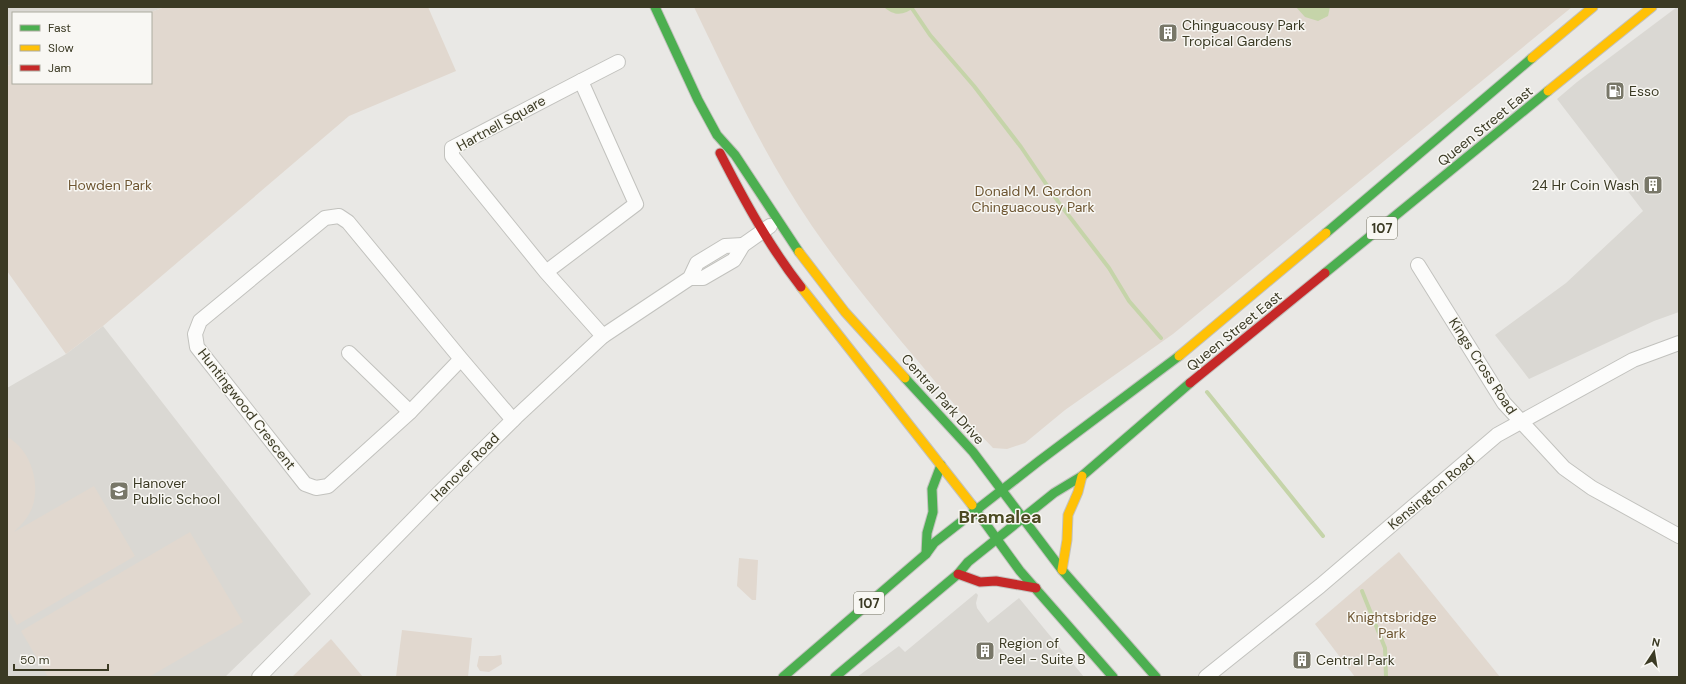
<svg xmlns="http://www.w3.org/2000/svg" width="1686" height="684" viewBox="0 0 1686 684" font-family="'DM Sans',sans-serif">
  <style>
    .built { fill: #dad8d3 }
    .green { fill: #e1d8cf }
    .water { fill: #c5d4a9 }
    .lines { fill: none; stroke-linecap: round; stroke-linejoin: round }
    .stream { stroke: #c5d4a9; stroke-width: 4 }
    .street-casing { stroke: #c2c2be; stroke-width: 16 }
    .fast-casing { stroke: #c3c2be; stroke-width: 11 }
    .slow-casing { stroke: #c3c2be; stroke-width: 11 }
    .jam-casing { stroke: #c3c2be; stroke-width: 11 }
    .street { stroke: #fcfcfb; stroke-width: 14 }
    .fast { stroke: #4caf50; stroke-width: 9 }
    .slow { stroke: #ffc107; stroke-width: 9 }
    .jam { stroke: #c62828; stroke-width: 9 }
    .labels { text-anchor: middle; stroke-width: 3; stroke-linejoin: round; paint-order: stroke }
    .shield { fill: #f8f7f3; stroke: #747362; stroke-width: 1 }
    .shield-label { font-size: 13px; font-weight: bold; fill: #3b3a24 }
    .poi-label { font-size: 14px; fill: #3b3a24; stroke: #f8f7f3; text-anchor: start }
    .street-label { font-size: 14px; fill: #3b3a24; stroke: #f8f7f3 }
    .park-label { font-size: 14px; fill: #6e5632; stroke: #f8f7f3 }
    .district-label { font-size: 18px; font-weight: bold; fill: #4b4a22; stroke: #f8f7f3 }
  </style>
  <rect width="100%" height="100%" fill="#e9e8e5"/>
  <!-- built -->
  <g class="built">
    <path d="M 7,7 L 165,7 L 148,13 L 13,13 L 13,64 L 7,66 Z"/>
    <path d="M 1677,7 L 1679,7 L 1679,312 L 1654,321 L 1529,379 L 1495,335 L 1566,283 L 1643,211 L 1557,99 L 1577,82 Z"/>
    <path d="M 103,326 L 311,594 L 225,677 L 7,677 L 7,388 L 66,354 Z"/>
    <path d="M 976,593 L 978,595 L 976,603 L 977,608 L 988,623 L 1019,598 L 1084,677 L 857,677 L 899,646 L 905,652 Z"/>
  </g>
  <!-- green -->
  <g class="green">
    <path d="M 165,7 L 428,7 L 456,71 L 349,116 L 103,326 L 66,354 L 7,271 L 7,66 L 13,64 L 13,83 L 151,83 L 151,13 L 148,13 Z"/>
    <path d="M 694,7 L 1572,7 L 1173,334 L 1065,410 L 1025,443 L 1007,449 L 993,448 L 973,427 C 919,361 860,296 812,226 C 765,157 730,82 694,7 Z"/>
    <path d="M 7,437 C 31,449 41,484 32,508 C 28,518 21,525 14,532 L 94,486 L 135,556 L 17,625 L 7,608 Z"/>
    <path d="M 190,532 L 243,622 L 149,677 L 48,677 L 21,631 Z"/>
    <path d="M 1399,552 L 1500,677 L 1355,677 L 1315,624 Z"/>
    <path d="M 739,558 L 758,560 L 756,600 L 752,600 L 737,586 Z"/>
    <path d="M 402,630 L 472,638 L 468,677 L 396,677 Z"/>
    <path d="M 331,639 L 363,677 L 292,677 Z"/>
    <path d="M 501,655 L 502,664 L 489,672 L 480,671 L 477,666 L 479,656 L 494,656 Z"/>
  </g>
  <!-- water -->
  <g class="water">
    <path d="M 884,7 L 915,7 C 904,15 895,17 884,7 Z"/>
    <path d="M 1296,7 L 1330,7 L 1328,16 L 1318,21 L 1305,17 Z"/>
  </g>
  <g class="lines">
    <!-- stream -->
    <g class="stream">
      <path d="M 911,7 L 930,35 L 974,86 L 1021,147 L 1059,203 L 1109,268 L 1129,301 L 1161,338"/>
      <path d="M 1207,392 L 1323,536"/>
      <path d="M 1362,591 L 1385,648 L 1386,677"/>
    </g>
    <defs>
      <g id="street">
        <path d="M 581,81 L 618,62"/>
        <path d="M 1418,265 L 1504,403 L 1564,468 L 1592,488 L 1679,536"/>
        <path d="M 546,272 L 636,204 L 581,81 L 452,148 L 452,156 L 546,272 L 603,336"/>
        <path d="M 690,278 L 703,278 L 734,260 L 743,245 L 770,226"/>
        <path d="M 349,353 L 410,412"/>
        <path d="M 461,359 L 410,412 L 328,486 L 316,488 L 305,484 L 197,347 L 195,334 L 200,321 L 325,218 L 339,216 L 348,222 L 461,359 L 513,420"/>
        <path d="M 259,677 L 438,494 L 516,417 L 603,336 L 690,278 L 697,263 L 725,246 L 743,245"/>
        <path d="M 1206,677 L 1320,586 L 1497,435 L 1633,360 L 1679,343"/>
      </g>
      <g id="fast">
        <path d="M 655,7 L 698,100 L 717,135 L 735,155 L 799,252"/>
        <path d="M 1326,233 L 1532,58"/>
        <path d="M 1325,273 L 1548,91"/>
        <path d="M 905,378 L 973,452 L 1062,570 L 1156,677"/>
        <path d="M 972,505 L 1020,571 L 1113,677"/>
        <path d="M 926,554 L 927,533 L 933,512 L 932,489 L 941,465"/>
        <path d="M 783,677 L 926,554 L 934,543 L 1039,461 L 1179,356"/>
        <path d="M 835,677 L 958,574 L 968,562 L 1054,493 L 1082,476 L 1190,383"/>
      </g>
      <g id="slow">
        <path d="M 1532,58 L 1593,7"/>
        <path d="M 1548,91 L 1652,7"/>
        <path d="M 799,252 L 845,312 L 905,378"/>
        <path d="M 801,287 L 972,505"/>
        <path d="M 1179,356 L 1326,233"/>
        <path d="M 1062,570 L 1067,540 L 1068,515 L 1078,492 L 1082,476"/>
      </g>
      <g id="jam">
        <path d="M 720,153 C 744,200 769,246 801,287"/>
        <path d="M 1190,383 L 1325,273"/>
        <path d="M 958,574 L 980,582 L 996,581 L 1036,588"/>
      </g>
    </defs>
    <!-- street casing -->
    <use href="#street" class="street-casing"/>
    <!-- fast casing -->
    <use href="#fast" class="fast-casing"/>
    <!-- slow casing -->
    <use href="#slow" class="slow-casing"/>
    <!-- jam casing -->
    <use href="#jam" class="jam-casing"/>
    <!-- street -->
    <use href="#street" class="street"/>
    <!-- fast -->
    <use href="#fast" class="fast"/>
    <!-- slow -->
    <use href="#slow" class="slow"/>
    <!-- jam -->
    <use href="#jam" class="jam"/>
  </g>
  <!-- icons -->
  <defs>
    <symbol id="building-square" viewBox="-11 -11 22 22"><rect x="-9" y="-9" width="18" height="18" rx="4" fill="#787768" stroke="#f8f7f3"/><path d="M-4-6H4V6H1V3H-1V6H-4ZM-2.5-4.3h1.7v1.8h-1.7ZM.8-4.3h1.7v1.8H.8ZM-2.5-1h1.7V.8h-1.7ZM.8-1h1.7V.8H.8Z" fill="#fff"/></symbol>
    <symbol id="fuel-square" viewBox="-11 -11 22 22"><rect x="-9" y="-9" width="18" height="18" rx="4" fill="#787768" stroke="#f8f7f3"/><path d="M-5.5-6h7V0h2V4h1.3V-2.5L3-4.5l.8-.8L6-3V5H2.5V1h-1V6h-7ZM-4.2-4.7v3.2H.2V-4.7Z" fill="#fff"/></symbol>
    <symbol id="school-square" viewBox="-11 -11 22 22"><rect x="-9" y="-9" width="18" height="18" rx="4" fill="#787768" stroke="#f8f7f3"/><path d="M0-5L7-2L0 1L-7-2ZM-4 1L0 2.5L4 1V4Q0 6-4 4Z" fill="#fff"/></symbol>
  </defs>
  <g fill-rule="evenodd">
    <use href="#building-square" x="1157" y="22" width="22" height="22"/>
    <use href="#fuel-square" x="1604" y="80" width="22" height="22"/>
    <use href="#building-square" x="1642" y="174" width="22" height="22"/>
    <use href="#school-square" x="108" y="480" width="22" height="22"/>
    <use href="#building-square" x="974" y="640" width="22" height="22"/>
    <use href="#building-square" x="1291" y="649" width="22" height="22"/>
  </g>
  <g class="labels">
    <!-- shield labels -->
    <g class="shield">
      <rect x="1367" y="217" width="30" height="22" rx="3"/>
      <rect x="854" y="592" width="30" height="22" rx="3"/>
    </g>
    <g class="shield-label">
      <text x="1382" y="233">107</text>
      <text x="869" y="608">107</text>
    </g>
    <!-- poi labels -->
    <g class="poi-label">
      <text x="1182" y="30">Chinguacousy Park<tspan x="1182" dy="16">Tropical Gardens</tspan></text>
      <text x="1629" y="96">Esso</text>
      <text x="1639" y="190" text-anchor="end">24 Hr Coin Wash</text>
      <text x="133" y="488">Hanover<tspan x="133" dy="16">Public School</tspan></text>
      <text x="999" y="648">Region of<tspan x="999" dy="16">Peel - Suite B</tspan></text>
      <text x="1316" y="665">Central Park</text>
    </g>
    <!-- street labels -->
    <g class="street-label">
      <text transform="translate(501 123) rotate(-29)" y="5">Hartnell Square</text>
      <text transform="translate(1485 126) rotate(-39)" y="5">Queen Street East</text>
      <text transform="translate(1234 331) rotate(-39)" y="5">Queen Street East</text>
      <text transform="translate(1483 366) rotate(57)" y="5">Kings Cross Road</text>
      <text transform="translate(943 399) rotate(48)" y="5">Central Park Drive</text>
      <text transform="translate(247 409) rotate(52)" y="5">Huntingwood Crescent</text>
      <text transform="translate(465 467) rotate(-45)" y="5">Hanover Road</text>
      <text transform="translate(1431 492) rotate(-40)" y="5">Kensington Road</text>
    </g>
    <!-- park labels -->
    <g class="park-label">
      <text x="110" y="190">Howden Park</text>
      <text x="1033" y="196">Donald M. Gordon<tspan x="1033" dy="16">Chinguacousy Park</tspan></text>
      <text x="1392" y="622">Knightsbridge<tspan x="1392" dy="16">Park</tspan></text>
    </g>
    <!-- district labels -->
    <g class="district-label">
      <text x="1000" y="523">Bramalea</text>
    </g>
  </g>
  <!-- border -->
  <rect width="1686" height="684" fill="none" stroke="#3b3a24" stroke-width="16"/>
  <!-- legend -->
  <rect x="12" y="12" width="140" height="72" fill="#f8f7f3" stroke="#acaba0"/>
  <rect x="20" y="25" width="20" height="6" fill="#4caf50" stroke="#acaba0"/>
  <text x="48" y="32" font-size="12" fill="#3b3a24">Fast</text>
  <rect x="20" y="45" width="20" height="6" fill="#ffc107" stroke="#acaba0"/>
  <text x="48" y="52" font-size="12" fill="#3b3a24">Slow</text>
  <rect x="20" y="65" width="20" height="6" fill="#c62828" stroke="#acaba0"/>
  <text x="48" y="72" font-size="12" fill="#3b3a24">Jam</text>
  <!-- north arrow -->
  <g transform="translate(1654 652) rotate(12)" stroke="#f8f7f3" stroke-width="3" paint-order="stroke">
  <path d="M0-3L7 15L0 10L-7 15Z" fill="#3b3a24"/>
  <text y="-6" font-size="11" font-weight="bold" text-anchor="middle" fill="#3b3a24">N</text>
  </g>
  <!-- scale -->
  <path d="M14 664v6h94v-6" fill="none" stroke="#3b3a24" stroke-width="2"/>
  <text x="20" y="664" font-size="12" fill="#3b3a24" stroke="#f8f7f3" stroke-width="3" paint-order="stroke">50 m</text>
</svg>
